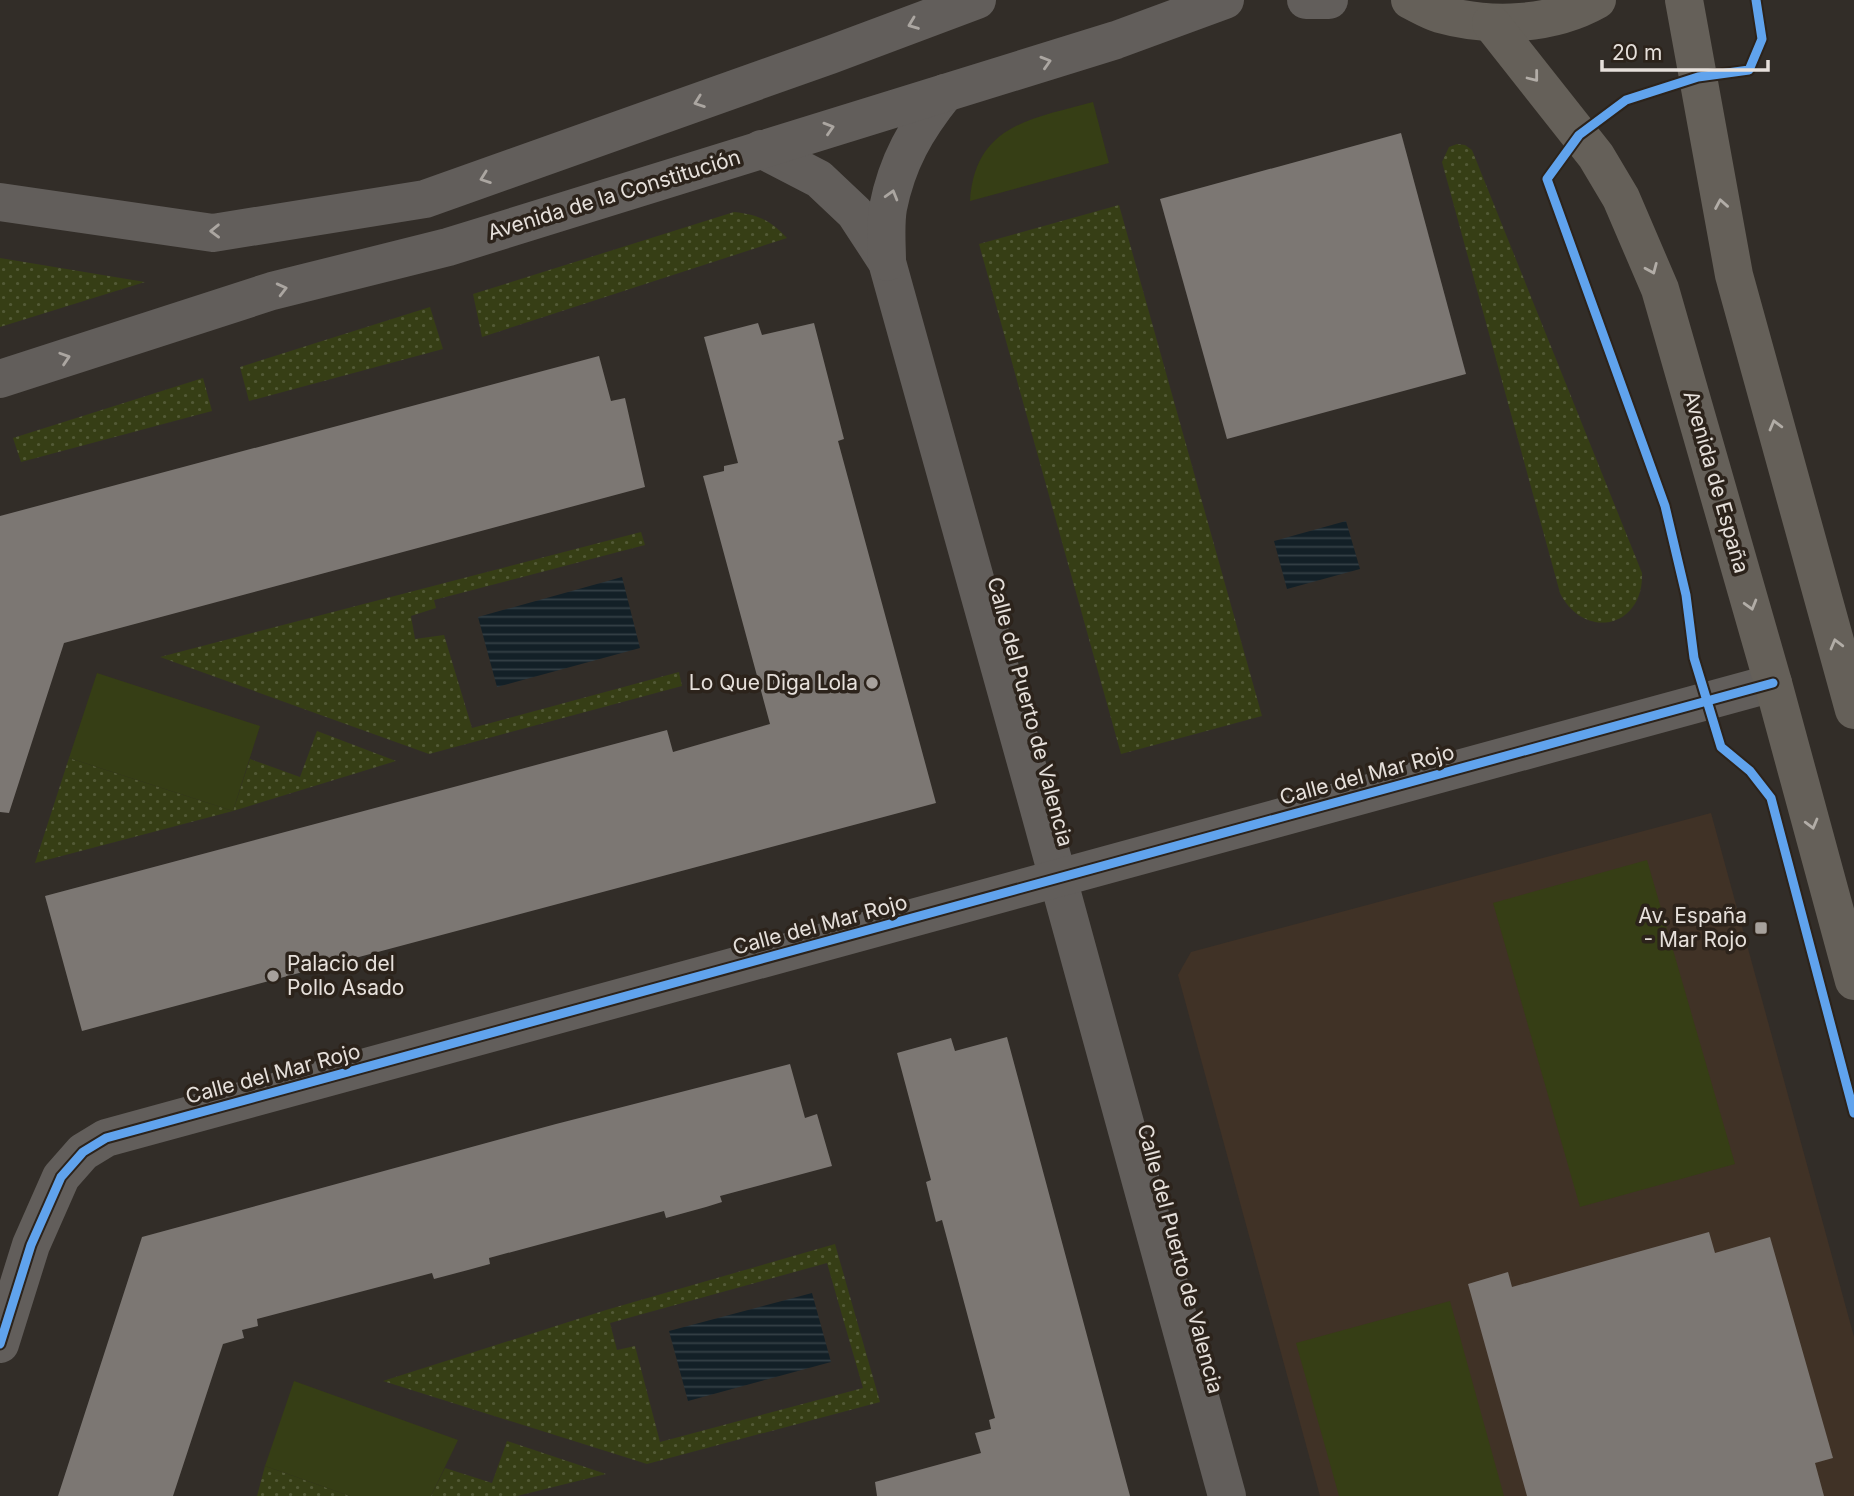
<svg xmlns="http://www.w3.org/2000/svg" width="1854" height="1496" viewBox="0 0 1854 1496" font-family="Inter,sans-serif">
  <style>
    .education { fill: #403226 }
    .grass { fill: url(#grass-dots); fill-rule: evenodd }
    .garden { fill: #363e15 }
    .water { fill: url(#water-rules) }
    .building { fill: #7c7773 }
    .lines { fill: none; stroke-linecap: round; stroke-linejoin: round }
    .minor { stroke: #625e5b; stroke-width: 38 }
    .tertiary { stroke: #625e5b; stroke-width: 38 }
    .secondary { stroke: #656059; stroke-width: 38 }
    .cycleway-casing { stroke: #2c231b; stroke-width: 13 }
    .cycleway { stroke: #60a3ed; stroke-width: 9 }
    .oneway { stroke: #aba6a1 }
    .oneway2 { stroke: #b2ada7 }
    .poi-dot { fill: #a7a19c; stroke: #2c231b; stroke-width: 2.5 }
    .labels { text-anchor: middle; stroke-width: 7; stroke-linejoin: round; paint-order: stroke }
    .street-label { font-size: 21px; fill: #e6e0db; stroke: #2c231b }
    .poi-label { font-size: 21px; fill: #e6e0db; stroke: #2c231b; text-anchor: end }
  </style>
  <defs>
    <pattern id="grass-dots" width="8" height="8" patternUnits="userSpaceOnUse" patternTransform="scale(1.75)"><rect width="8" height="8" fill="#363e15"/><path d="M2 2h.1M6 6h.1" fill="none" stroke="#535a36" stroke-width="1.8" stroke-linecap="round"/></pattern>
    <pattern id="water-rules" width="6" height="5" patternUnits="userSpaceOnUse" patternTransform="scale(1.75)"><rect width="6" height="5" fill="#132027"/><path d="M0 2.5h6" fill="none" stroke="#354046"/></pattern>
  </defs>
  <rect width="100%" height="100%" fill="#322d28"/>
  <!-- education -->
  <path class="education" d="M 1711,813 L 1854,1337 L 1854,1496 L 1320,1496 L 1178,975 L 1191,952 Z"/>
  <!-- grass -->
  <g class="grass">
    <path d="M 1457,144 L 1465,145 L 1472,150 L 1642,573 C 1644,628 1584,641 1560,593 L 1442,162 L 1449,147 Z"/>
    <path d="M 1119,205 L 1262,716 L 1121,754 L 979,244 Z"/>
    <path d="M 734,212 C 759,215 770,220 787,238 L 482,337 L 473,294 Z"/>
    <path d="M 0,258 L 145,282 L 0,327 Z"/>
    <path d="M 430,307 L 443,349 L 249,401 L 240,367 Z"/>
    <path d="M 203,378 L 212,411 L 21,462 L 13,438 Z"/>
    <path d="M 641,532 L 645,545 L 434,600 L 436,608 L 411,616 L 415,639 L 444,635 L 472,728 L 679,672 L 682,686 L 429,754 L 160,657 Z"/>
    <path d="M 317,731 L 396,761 L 233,811 L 35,863 L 69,758 L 233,811 L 250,759 L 300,777 Z"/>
    <path d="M 835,1244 L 880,1402 L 647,1464 L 383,1381 L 606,1310 ZM 827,1263 L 863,1388 L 660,1442 L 635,1346 L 617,1350 L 610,1323 Z"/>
    <path d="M 507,1441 L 606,1474 L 517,1496 L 431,1496 L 445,1468 L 492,1483 Z"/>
    <path d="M 265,1466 L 350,1496 L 257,1496 Z"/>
  </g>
  <!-- garden -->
  <g class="garden">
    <path d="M 1093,102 L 1109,163 L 970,201 C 975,124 1032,119 1093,102 Z"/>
    <path d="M 97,673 L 260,726 L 233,811 L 69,758 Z"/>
    <path d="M 1647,860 L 1735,1164 L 1580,1207 L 1493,903 Z"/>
    <path d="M 1450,1301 L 1504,1496 L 1339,1496 L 1296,1343 Z"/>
    <path d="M 294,1381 L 458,1440 L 431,1496 L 350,1496 L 265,1466 Z"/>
  </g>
  <!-- water -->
  <g class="water">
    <path d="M 1346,521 L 1360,569 L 1287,589 L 1274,541 Z"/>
    <path d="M 622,577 L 640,648 L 497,687 L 478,617 Z"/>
    <path d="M 812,1293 L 831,1362 L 688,1401 L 669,1331 Z"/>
  </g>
  <!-- building -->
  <g class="building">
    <path d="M 1401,133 L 1466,374 L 1227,439 L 1160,199 Z"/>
    <path d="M 758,323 L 762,335 L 814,323 L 844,439 L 838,441 L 936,803 L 82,1031 L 45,896 L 667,730 L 673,752 L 770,724 L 703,476 L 724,471 L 724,466 L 738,463 L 704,337 Z"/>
    <path d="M 599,356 L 611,401 L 625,398 L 645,487 L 64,643 L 9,813 L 0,812 L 0,516 Z"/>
    <path d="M 1007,1037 L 1130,1496 L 877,1496 L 875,1482 L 981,1453 L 975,1433 L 991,1429 L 989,1420 L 995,1418 L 942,1220 L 936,1222 L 926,1182 L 931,1180 L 897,1053 L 951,1038 L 955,1051 Z"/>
    <path d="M 790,1064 L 805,1118 L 817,1114 L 832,1166 L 720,1196 L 722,1202 L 706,1207 L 666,1218 L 664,1211 L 489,1258 L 490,1264 L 468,1270 L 434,1279 L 432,1273 L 257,1319 L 258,1326 L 242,1330 L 244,1338 L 223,1344 L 173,1496 L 58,1496 L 142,1237 L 556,1124 Z"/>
    <path d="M 1709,1232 L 1715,1253 L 1770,1237 L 1833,1458 L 1815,1463 L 1824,1496 L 1527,1496 L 1468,1284 L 1508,1272 L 1512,1287 Z"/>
  </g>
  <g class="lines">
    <!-- minor -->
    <g class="minor">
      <path d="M 761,149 L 819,179 L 855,213 L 887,262 L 1036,798 L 1227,1496"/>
      <path d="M 887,262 C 887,245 885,225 888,208 C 897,162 916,129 945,93"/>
      <path d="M 0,1344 L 31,1245 L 61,1177 L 83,1152 L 106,1138 L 1773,683"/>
    </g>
    <!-- tertiary -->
    <g class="tertiary">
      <path d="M 1306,0 L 1329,0"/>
      <path d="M 0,202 L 213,233 L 425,199 L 830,55 L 977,0"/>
      <path d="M 0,379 L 272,291 L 448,247 L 1116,40 L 1225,0"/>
    </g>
    <!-- secondary -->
    <g class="secondary">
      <path d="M 1410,0 C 1420,5 1430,11 1440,14 C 1490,28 1551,26 1597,0"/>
      <path d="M 1684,0 L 1734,275 L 1854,710"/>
      <path d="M 1491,23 L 1596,156 L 1621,198 L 1660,289 L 1773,683 L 1854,981"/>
    </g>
    <defs>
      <g id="cycleway">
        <path d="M 1756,0 L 1762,39 L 1749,70 L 1698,77 L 1626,100 L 1579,135 L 1547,179 L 1665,506 L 1686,595 L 1694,658 L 1721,747 L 1750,771 L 1771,798 L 1854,1113"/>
        <path d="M 0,1344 L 31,1245 L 61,1177 L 83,1152 L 106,1138 L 1773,683"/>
      </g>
    </defs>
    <!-- cycleway casing -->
    <use href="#cycleway" class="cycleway-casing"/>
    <!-- cycleway -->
    <use href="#cycleway" class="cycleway"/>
  </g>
  <!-- one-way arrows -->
  <defs><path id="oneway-chevron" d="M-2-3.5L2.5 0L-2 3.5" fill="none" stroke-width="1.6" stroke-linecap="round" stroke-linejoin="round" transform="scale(1.75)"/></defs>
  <g class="oneway">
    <use href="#oneway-chevron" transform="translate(913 24) rotate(159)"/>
    <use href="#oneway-chevron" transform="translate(1046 62) rotate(-17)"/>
    <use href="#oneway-chevron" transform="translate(699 102) rotate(160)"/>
    <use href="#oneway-chevron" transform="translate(829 128) rotate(-17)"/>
    <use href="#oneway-chevron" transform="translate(485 178) rotate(160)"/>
    <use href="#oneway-chevron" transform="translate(892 195) rotate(-74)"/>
    <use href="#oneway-chevron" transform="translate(215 231) rotate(179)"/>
    <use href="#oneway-chevron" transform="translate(282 289) rotate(-14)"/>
    <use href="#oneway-chevron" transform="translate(65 358) rotate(-18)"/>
  </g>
  <g class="oneway2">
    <use href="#oneway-chevron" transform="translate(1534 77) rotate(52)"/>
    <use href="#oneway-chevron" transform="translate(1721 204) rotate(-100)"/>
    <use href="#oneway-chevron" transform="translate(1652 269) rotate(67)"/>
    <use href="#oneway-chevron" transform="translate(1775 425) rotate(-105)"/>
    <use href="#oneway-chevron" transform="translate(1751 605) rotate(74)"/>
    <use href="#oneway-chevron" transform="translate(1836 644) rotate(-105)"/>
    <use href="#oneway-chevron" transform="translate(1812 824) rotate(75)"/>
  </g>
  <!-- markers -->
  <g class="poi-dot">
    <circle cx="872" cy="683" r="7"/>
    <rect x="1754" y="921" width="14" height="14" rx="3.5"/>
    <circle cx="273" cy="976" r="7"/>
  </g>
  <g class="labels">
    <!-- street labels -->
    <g class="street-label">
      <text transform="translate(614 195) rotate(-17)" y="7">Avenida de la Constitución</text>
      <text transform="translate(1716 482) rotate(74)" y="7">Avenida de España</text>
      <text transform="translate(1030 712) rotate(75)" y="7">Calle del Puerto de Valencia</text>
      <text transform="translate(1367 775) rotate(-15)" y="7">Calle del Mar Rojo</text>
      <text transform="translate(820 925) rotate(-15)" y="7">Calle del Mar Rojo</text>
      <text transform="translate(273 1074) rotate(-15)" y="7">Calle del Mar Rojo</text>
      <text transform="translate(1180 1259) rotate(75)" y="7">Calle del Puerto de Valencia</text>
    </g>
    <!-- poi labels -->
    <g class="poi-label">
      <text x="858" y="690">Lo Que Diga Lola</text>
      <text x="1747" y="923">Av. España<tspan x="1747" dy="24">- Mar Rojo</tspan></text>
      <text x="287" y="971" text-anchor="start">Palacio del<tspan x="287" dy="24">Pollo Asado</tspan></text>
    </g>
  </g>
  <!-- scale -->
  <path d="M1602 60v10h166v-10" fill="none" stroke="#e6e0db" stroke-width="3.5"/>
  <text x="1612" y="60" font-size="21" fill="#e6e0db" stroke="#2c231b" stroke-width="5" paint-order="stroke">20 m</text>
</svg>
